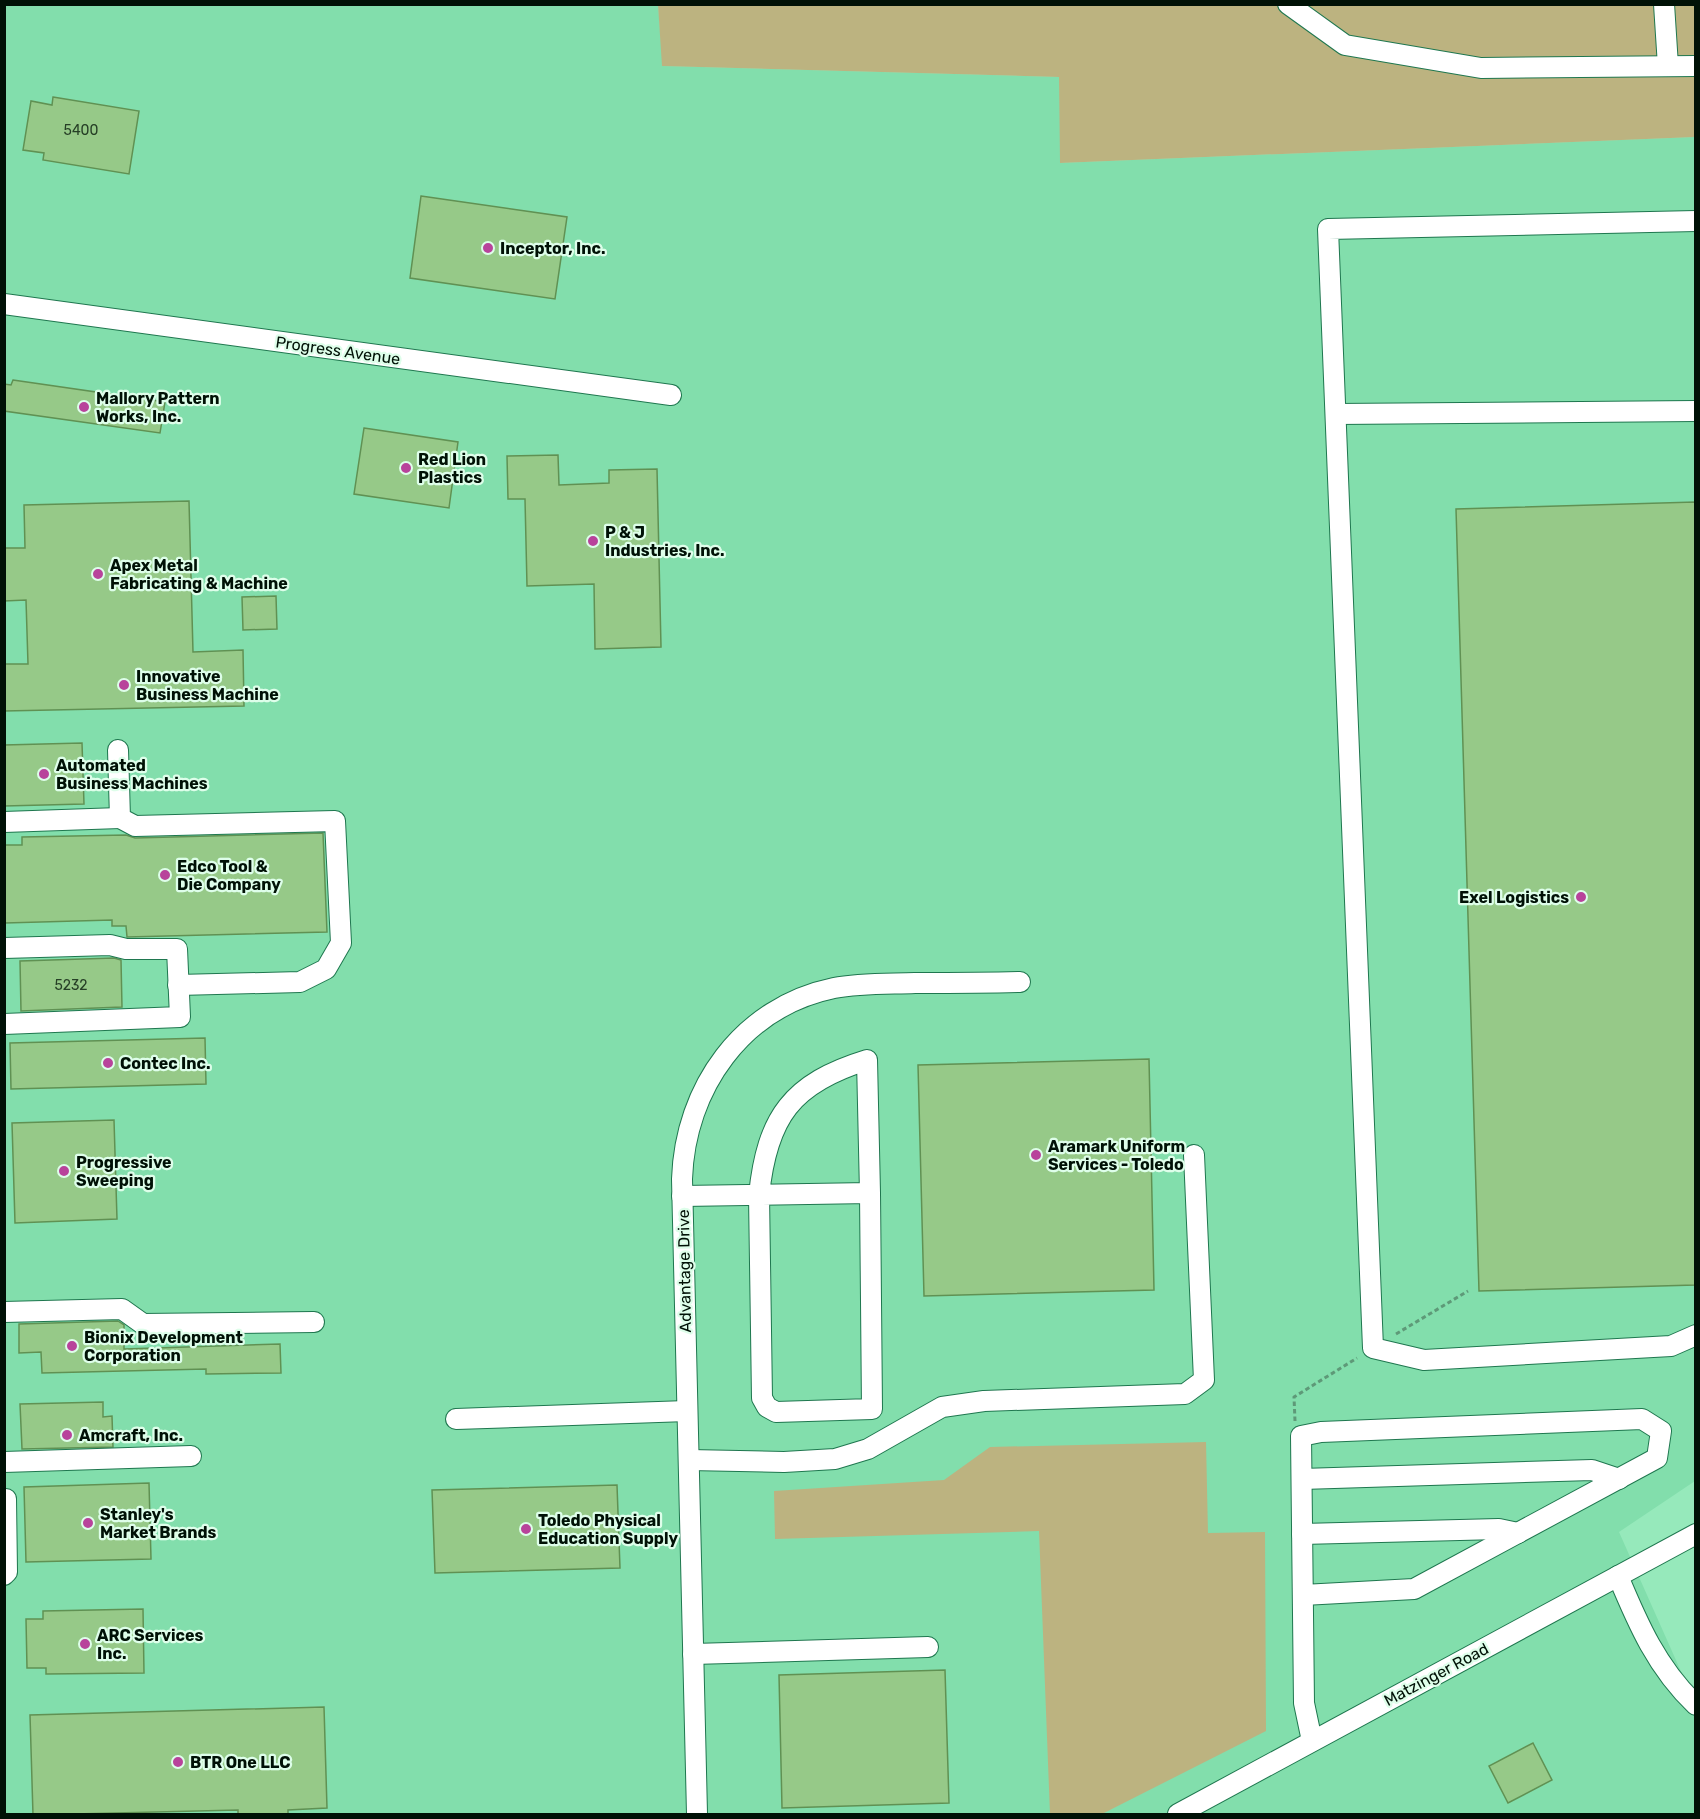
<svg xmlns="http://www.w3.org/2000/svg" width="1700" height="1819" viewBox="0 0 1700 1819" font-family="Rubik,sans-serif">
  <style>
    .built { fill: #82deac }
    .green { fill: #bcb380 }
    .building { fill: #96c988; stroke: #609153; stroke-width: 1.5 }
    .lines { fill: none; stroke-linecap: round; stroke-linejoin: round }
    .minor-casing { stroke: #1f774f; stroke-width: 22 }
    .path { stroke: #5e9978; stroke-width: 3; stroke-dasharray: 4.5 3; stroke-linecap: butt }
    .minor { stroke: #fff; stroke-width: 20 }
    .poi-dot { fill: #b8439b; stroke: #defeea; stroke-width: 2 }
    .labels { text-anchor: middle; stroke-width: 4.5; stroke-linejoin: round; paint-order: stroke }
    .number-label { font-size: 14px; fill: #263f26 }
    .poi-label { font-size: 16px; font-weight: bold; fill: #001106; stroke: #defeea; text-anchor: start }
    .street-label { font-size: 16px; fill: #001106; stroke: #defeea }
  </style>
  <rect width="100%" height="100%" fill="#96e9bb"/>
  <!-- built -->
  <path class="built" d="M 5,5 L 658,5 L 663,66 L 1060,77 L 1060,163 L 1695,137 L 1695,1481 L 1619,1532 L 1695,1703 L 1695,1814 L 5,1814 Z"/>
  <!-- green -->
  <g class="green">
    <path d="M 658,5 L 1695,5 L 1695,137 L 1060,163 L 1059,77 L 662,66 Z"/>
    <path d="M 1206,1442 L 1208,1533 L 1265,1532 L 1266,1731 L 1102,1814 L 1050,1814 L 1039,1531 L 775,1539 L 774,1491 L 944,1480 L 990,1447 Z"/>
  </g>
  <!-- building -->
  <g class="building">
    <path d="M 53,97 L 139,111 L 129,174 L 43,160 L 44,153 L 23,150 L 31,101 L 52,105 Z"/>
    <path d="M 421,196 L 567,217 L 555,299 L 410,278 Z"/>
    <path d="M 13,380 L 165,402 L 160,433 L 4,411 L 4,384 L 11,385 Z"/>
    <path d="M 364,428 L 458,442 L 449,508 L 354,494 Z"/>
    <path d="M 558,455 L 559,485 L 609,483 L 609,470 L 657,469 L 661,647 L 595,649 L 594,584 L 527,586 L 525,499 L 508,499 L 507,456 Z"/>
    <path d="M 189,501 L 193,652 L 243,650 L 244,706 L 4,711 L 4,664 L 28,664 L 26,600 L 4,601 L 4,548 L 25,548 L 24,505 Z"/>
    <path d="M 1695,502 L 1695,1285 L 1479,1291 L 1456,509 Z"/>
    <path d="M 276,596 L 277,629 L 243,630 L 242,597 Z"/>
    <path d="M 82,743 L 84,804 L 4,806 L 4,745 Z"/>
    <path d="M 323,833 L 327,932 L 127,937 L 126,926 L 112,926 L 112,920 L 5,923 L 4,845 L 22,845 L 22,837 L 126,835 L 135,838 Z"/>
    <path d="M 114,958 L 121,960 L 122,1007 L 21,1011 L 20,961 Z"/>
    <path d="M 205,1038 L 206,1084 L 11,1089 L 10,1043 Z"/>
    <path d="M 1149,1059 L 1154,1290 L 924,1296 L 918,1065 Z"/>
    <path d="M 114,1120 L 117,1219 L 15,1223 L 12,1123 Z"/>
    <path d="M 118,1321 L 124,1325 L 124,1349 L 280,1344 L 281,1373 L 206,1374 L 206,1369 L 42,1373 L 41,1352 L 19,1353 L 19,1324 Z"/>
    <path d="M 103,1402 L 103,1417 L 112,1416 L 113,1447 L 22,1449 L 20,1404 Z"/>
    <path d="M 149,1483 L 151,1559 L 26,1562 L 24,1487 Z"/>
    <path d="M 617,1485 L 620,1568 L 435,1573 L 432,1490 Z"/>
    <path d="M 143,1609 L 144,1673 L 46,1674 L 46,1668 L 27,1668 L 26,1619 L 43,1619 L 43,1611 Z"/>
    <path d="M 945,1670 L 949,1803 L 782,1808 L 779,1675 Z"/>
    <path d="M 324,1707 L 327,1808 L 288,1810 L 288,1815 L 238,1815 L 238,1810 L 33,1815 L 30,1715 Z"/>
    <path d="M 1533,1743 L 1552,1780 L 1508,1803 L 1489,1766 Z"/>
  </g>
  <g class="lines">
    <defs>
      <g id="minor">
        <path d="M 1288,4 L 1345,45 L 1481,68 L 1696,66"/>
        <path d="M 1664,4 L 1668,66"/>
        <path d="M 1696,221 L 1328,229 L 1373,1348 L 1424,1360 L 1671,1346 L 1696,1335"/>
        <path d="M 4,304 L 671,395"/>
        <path d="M 1336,414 L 1696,411"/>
        <path d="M 118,750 L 120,818 L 135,826 L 335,821 L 341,943 L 326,969 L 300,982 L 178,985"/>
        <path d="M 4,822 L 120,818"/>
        <path d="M 4,948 L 110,945 L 126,949 L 177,949 L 180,1017 L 4,1024"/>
        <path d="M 682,1196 C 745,1195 808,1194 870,1193 L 867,1060 C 792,1083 767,1117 759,1195 L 762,1398 L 767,1407 L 776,1412 L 872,1409 L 870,1193"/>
        <path d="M 4,1312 L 122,1309 L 143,1324 L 314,1322"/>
        <path d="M 456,1419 L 687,1411"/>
        <path d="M 689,1460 L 784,1462 L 835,1459 L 868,1449 L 942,1407 L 984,1401 L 1185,1394 L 1204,1380 L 1194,1155"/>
        <path d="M 4,1462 L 191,1456"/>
        <path d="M 1302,1479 L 1592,1470 L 1619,1479"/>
        <path d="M 1302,1534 L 1499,1529 L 1518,1533"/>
        <path d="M 4,1575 L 7,1572 L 6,1499"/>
        <path d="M 1618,1576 C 1638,1624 1657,1668 1696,1705"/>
        <path d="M 1303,1595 L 1414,1589 L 1657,1458 L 1661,1431 L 1642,1419 L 1321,1432 L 1301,1436 L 1304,1703 L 1312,1741"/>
        <path d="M 693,1654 L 928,1647"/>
        <path d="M 697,1814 L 682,1179 C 685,1088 742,1007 834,988 C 860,983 888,984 915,983 C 950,983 985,983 1020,982"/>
        <path d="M 1178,1814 L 1696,1534"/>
      </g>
    </defs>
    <!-- minor casing -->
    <use href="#minor" class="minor-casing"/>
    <!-- path -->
    <g class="path">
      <path d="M 1396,1334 L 1468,1291"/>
      <path d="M 1295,1421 L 1294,1397 L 1357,1358"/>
    </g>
    <!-- minor -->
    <use href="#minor" class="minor"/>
  </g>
  <!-- markers -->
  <g class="poi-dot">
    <circle cx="488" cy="248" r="6"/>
    <circle cx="84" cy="407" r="6"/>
    <circle cx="406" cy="468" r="6"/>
    <circle cx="593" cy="541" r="6"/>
    <circle cx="98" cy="574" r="6"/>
    <circle cx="124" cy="685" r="6"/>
    <circle cx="44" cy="774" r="6"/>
    <circle cx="165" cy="875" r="6"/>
    <circle cx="1581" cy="897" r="6"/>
    <circle cx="108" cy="1063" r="6"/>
    <circle cx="1036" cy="1155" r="6"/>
    <circle cx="64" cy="1171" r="6"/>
    <circle cx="72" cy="1346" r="6"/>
    <circle cx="67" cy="1435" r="6"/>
    <circle cx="88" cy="1523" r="6"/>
    <circle cx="526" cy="1529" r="6"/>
    <circle cx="85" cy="1644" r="6"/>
    <circle cx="178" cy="1762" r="6"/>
  </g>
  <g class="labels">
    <!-- number labels -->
    <g class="number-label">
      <text x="81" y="135">5400</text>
      <text x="71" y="990">5232</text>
    </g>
    <!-- poi labels -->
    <g class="poi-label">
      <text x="500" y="254">Inceptor, Inc.</text>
      <text x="96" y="404">Mallory Pattern<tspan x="96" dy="18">Works, Inc.</tspan></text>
      <text x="418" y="465">Red Lion<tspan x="418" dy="18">Plastics</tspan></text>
      <text x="605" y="538">P &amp; J<tspan x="605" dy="18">Industries, Inc.</tspan></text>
      <text x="110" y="571">Apex Metal<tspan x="110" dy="18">Fabricating &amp; Machine</tspan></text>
      <text x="136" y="682">Innovative<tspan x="136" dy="18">Business Machine</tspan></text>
      <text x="56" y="771">Automated<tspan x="56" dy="18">Business Machines</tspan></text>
      <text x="177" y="872">Edco Tool &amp;<tspan x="177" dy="18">Die Company</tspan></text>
      <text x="1569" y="903" text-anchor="end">Exel Logistics</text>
      <text x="120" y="1069">Contec Inc.</text>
      <text x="1048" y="1152">Aramark Uniform<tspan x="1048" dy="18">Services - Toledo</tspan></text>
      <text x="76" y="1168">Progressive<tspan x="76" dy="18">Sweeping</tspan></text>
      <text x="84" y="1343">Bionix Development<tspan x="84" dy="18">Corporation</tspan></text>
      <text x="79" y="1441">Amcraft, Inc.</text>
      <text x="100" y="1520">Stanley's<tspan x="100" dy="18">Market Brands</tspan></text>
      <text x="538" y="1526">Toledo Physical<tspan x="538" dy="18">Education Supply</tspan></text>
      <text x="97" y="1641">ARC Services<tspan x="97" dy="18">Inc.</tspan></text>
      <text x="190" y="1768">BTR One LLC</text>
    </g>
    <!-- street labels -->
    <g class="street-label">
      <text transform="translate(338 350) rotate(8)" y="6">Progress Avenue</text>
      <text transform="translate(684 1271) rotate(-91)" y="6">Advantage Drive</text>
      <text transform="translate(1436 1674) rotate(-28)" y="6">Matzinger Road</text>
    </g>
  </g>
  <!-- border -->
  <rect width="1700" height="1819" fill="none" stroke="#001106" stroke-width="12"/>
</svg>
